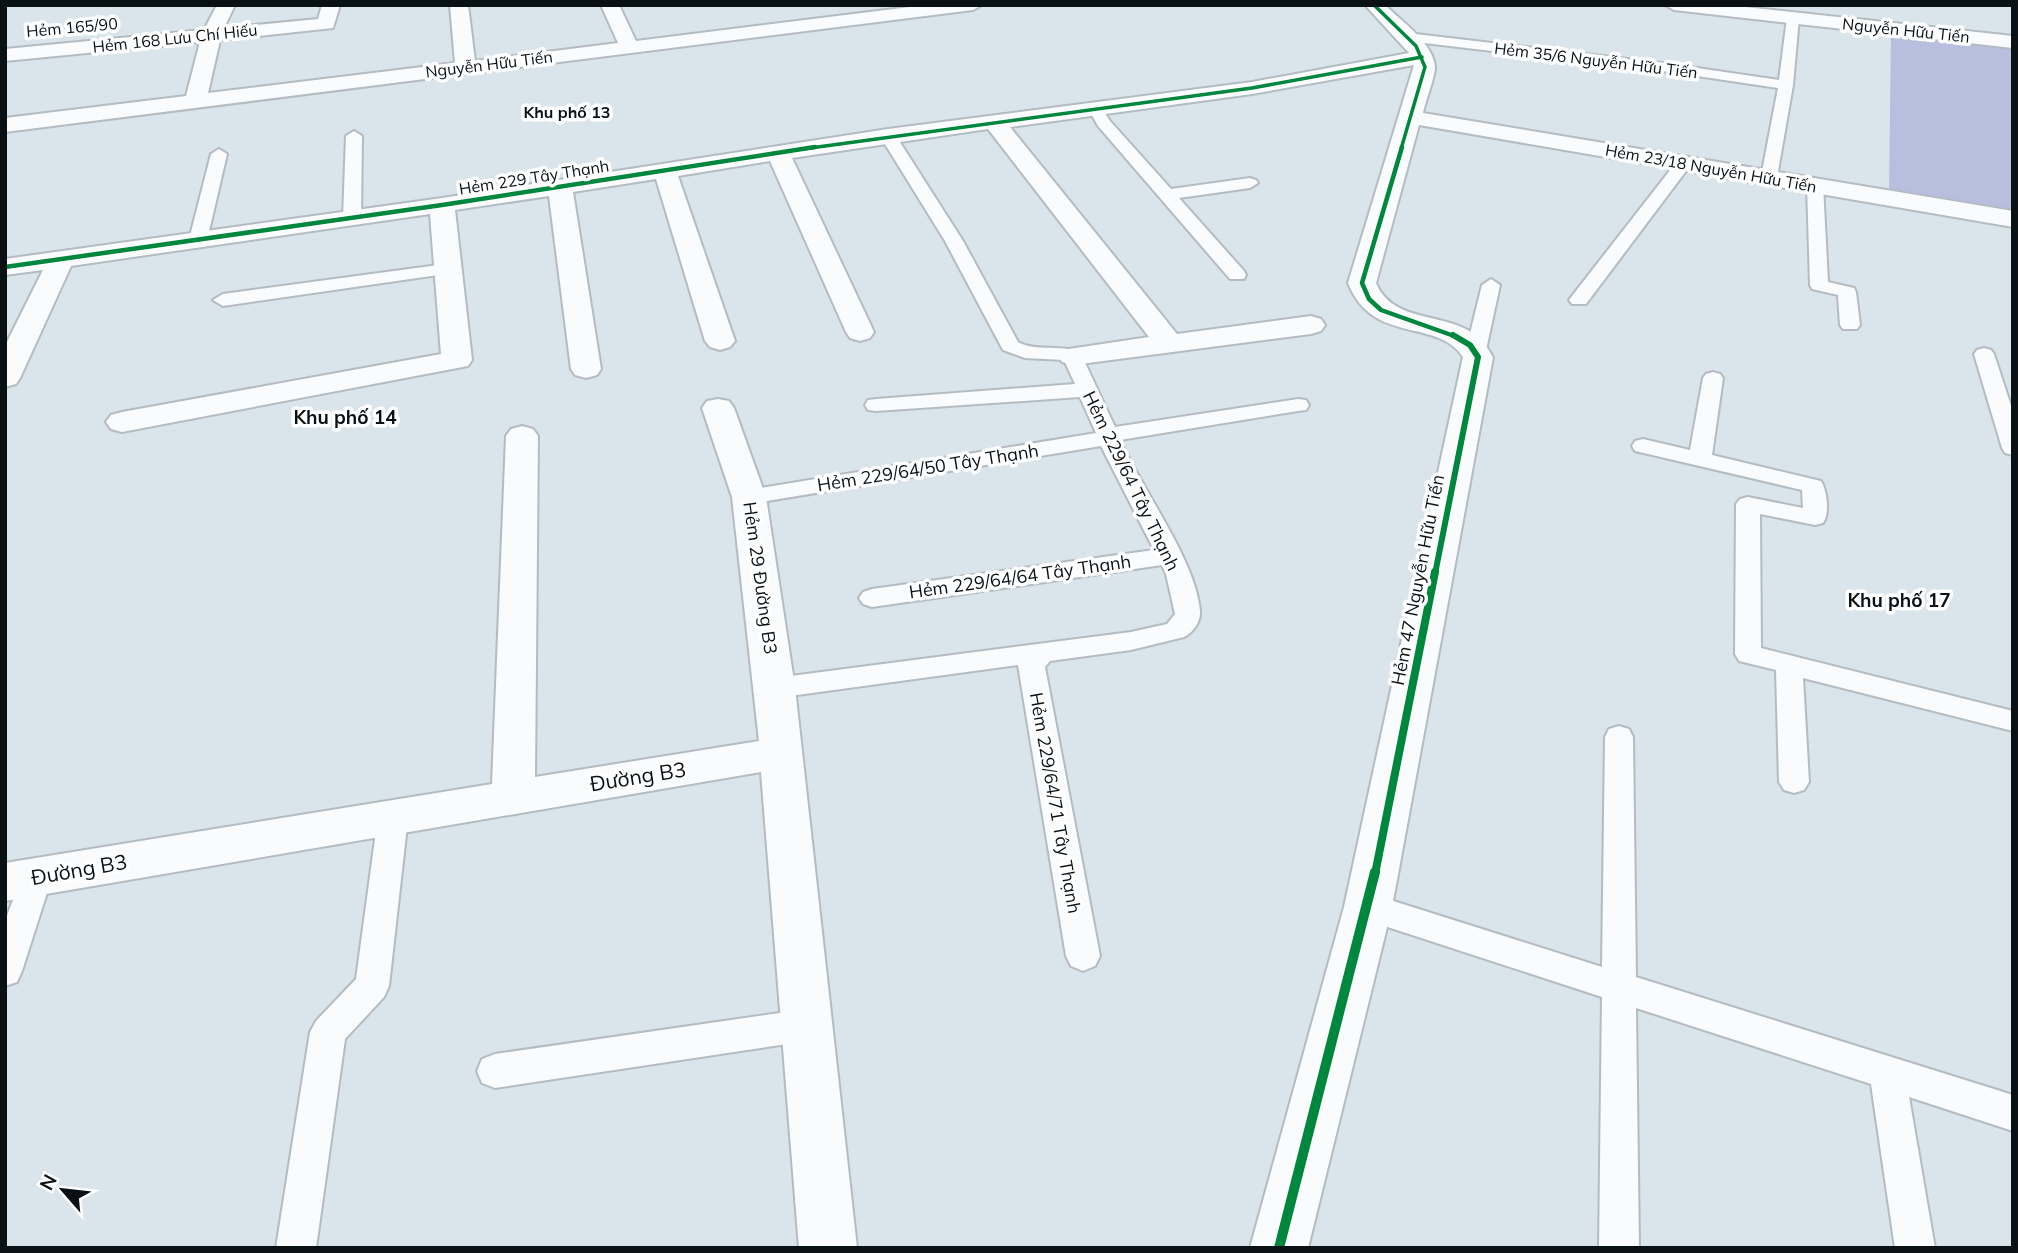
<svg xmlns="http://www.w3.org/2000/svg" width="2018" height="1253" viewBox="0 0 2018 1253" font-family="Mulish,sans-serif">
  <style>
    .forest { fill: #b8bedd }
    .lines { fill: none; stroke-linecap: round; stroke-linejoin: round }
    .service-casing { stroke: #b3bcc2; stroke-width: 4 }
    .minor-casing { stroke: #b3bcc2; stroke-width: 4 }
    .service { fill: #f9fbfc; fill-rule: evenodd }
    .minor { fill: #f9fbfc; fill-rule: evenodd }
    .cycleway-far4-casing { stroke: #fff; stroke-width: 6 }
    .cycleway-far3-casing { stroke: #fff; stroke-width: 7 }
    .cycleway-far2-casing { stroke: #fff; stroke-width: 10 }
    .cycleway-far1-casing { stroke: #fff; stroke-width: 12 }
    .cycleway-casing { stroke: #fff; stroke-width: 14 }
    .cycleway-far4 { stroke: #00873e; stroke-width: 3.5 }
    .cycleway-far3 { stroke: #00873e; stroke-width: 4.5 }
    .cycleway-far2 { stroke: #00873e; stroke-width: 6 }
    .cycleway-far1 { stroke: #00873e; stroke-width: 8 }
    .cycleway { stroke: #00873e; stroke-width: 10 }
    .labels { text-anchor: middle; stroke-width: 7; stroke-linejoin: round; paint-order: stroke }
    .far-street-label { font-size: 16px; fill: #0a1115; stroke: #fff }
    .far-neighbourhood-label { font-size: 16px; font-weight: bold; fill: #0a1115; stroke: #fff }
    .street-label { font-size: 18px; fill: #0a1115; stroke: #fff }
    .neighbourhood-label { font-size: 19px; font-weight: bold; fill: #0a1115; stroke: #fff }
    .near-street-label { font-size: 21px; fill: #0a1115; stroke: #fff }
  </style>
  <rect width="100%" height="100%" fill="#d9e4eb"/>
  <!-- forest -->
  <path class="forest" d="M 1891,33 L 2013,46 L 2013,215 L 1889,194 Z"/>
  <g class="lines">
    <defs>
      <g id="service">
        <path d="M 1793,14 L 1799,18 L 1793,85 L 1777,177 L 1769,182 L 1761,177 L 1778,88 L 1670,72 L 1407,41 L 1400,37 L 1407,33 L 1670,64 L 1779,80 L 1787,18 Z"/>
        <path d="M 1096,106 L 1101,107 L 1110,121 L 1171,189 L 1250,178 L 1256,180 L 1258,183 L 1250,188 L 1179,198 L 1244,271 L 1246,275 L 1244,279 L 1230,279 L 1098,126 L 1089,110 Z"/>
        <path d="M 354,131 L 362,136 L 361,218 L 352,223 L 343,218 L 346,136 Z"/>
        <path d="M 888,131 L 896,136 L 963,241 L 1018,342 C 1036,352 1060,344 1080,352 L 1115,427 L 1298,399 L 1306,400 L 1309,405 L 1306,410 L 1298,411 L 1120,440 C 1142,489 1196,561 1200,611 C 1201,621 1193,633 1184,637 L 1131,650 L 1050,661 L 1045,667 L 1100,956 L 1095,966 L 1083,971 L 1071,966 L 1066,956 L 1018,665 L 775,698 L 765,695 L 761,688 L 765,681 L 775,678 L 1131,632 L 1167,624 L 1175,614 L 1166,574 L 1162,565 L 872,607 L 863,604 L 859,598 L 863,592 L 872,589 L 1154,550 L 1101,446 L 749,504 L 741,502 L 737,497 L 741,492 L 749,490 L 1096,433 L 1080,397 L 876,411 L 868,410 L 865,405 L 868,400 L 876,399 L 1075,384 L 1064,360 L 1025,358 L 1003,350 L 945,241 L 880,136 Z"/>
        <path d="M 219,149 L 227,154 L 207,240 L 204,244 L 192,244 L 189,240 L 211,154 Z"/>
        <path d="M 1684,158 L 1692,163 L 1586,304 L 1572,304 L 1569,300 L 1572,296 L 1678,160 Z"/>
        <path d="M 1815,180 L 1823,185 L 1828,282 L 1854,288 L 1856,292 L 1860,325 L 1857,329 L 1843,329 L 1840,325 L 1838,295 L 1812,289 L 1810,285 L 1807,185 Z"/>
        <path d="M 446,264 L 452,265 L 455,269 L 452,273 L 223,306 L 213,300 L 223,294 Z"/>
        <path d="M 1491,279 L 1500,285 L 1486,350 L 1483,354 L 1469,354 L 1466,350 L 1482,285 Z"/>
        <path d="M 1984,348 L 1991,350 L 1994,354 L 2013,412 L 2013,455 L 2005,453 L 2002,448 L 1974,354 L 1977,350 Z"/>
        <path d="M 1713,372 L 1720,374 L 1723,378 L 1712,455 L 1821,481 C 1827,490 1830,514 1823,523 L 1815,525 L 1760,514 L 1761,648 L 2013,711 L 2013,731 L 1803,678 L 1809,782 L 1804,790 L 1794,793 L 1784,790 L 1779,782 L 1776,670 L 1739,661 L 1735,654 L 1736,504 L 1740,499 L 1748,497 L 1803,508 L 1802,490 L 1635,451 L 1632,446 L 1635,441 L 1643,439 L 1690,450 L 1703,378 L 1706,374 Z"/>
        <path d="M 1619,726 L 1629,729 L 1633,737 L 1636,977 L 2013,1095 L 2013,1131 L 1909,1097 L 1935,1248 L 1895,1248 L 1871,1084 L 1636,1008 L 1639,1248 L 1599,1248 L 1602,997 L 1357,917 L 1352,907 L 1357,897 L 1368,893 L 1602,967 L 1605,737 L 1609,729 Z"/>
        <path d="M 393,805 L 404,808 L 408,817 L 389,986 L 384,997 L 345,1039 L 316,1248 L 276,1248 L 310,1032 L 316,1021 L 356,979 L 378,817 L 382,808 Z"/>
        <path d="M 36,864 L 47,868 L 52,877 L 22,971 L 17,982 L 5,986 L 5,921 L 25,868 Z"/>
        <path d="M 807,1009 L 819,1014 L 825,1025 L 819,1036 L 807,1041 L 495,1088 L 482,1083 L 477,1071 L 482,1059 L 495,1054 Z"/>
      </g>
      <g id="minor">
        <path d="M 217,5 L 235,5 L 224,28 L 318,19 L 322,5 L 340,5 L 333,28 L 220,40 L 208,93 L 455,63 L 450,5 L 468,5 L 475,61 L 618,43 L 601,5 L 619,5 L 636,41 L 926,5 L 982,5 L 973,10 L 5,132 L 5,118 L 186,96 L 200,42 L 5,61 L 5,49 L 204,30 Z"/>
        <path d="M 1365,5 L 1385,5 C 1401,21 1436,45 1435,69 C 1433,83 1426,99 1423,113 L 2013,211 L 2013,227 L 1419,125 L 1376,283 C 1394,326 1450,310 1480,339 C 1485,343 1489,351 1493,357 L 1392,907 L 1308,1248 L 1250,1248 L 1344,907 L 1463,357 C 1437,317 1373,346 1348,283 L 1414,65 L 1252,94 L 1010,127 L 1177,334 L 1311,316 L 1321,319 L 1325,325 L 1321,331 L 1311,334 L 1073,365 L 1062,362 L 1058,356 L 1062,350 L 1149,337 L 988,129 L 792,158 L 874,332 L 870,338 L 860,341 L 850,338 L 846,332 L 770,161 L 678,176 L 735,341 L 730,347 L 720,350 L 710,347 L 705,341 L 656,179 L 573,192 L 601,369 L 597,375 L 586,378 L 575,375 L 571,369 L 549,196 L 455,210 L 472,360 L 468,366 L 122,432 L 111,429 L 106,422 L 111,415 L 122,412 L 441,354 L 430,214 L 71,266 L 20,378 L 16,384 L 5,387 L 5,346 L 43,270 L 5,275 L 5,259 L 442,198 L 888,129 L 1252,82 L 1409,53 Z"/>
        <path d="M 1665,5 L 1727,5 L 2013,36 L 2013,48 L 1674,10 Z"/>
        <path d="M 718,399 L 729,401 L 734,408 L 766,497 L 795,688 L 857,1248 L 799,1248 L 761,772 L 5,901 L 5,863 L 492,784 L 506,436 L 511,429 L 522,426 L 533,429 L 538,436 L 535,777 L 759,741 L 732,497 L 702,408 L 707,401 Z"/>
      </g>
    </defs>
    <!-- service casing -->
    <use href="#service" class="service-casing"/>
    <!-- minor casing -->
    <use href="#minor" class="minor-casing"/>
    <!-- service -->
    <use href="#service" class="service"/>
    <!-- minor -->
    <use href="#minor" class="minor"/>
    <defs>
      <g id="cycleway-far4">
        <path d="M 1374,5 L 1416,46 L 1425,67 L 1401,149"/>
        <path d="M 803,149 L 1252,88 L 1422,57"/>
      </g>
      <g id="cycleway-far3">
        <path d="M 1402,147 L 1362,283 L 1369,299 L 1381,310 L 1457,337"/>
        <path d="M 5,267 L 442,205 L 815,147"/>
      </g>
      <path id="cycleway-far2" d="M 1435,574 L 1478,357 L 1470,345 L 1453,335"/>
      <path id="cycleway-far1" d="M 1375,874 L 1435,572"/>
      <path id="cycleway" d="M 1279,1248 L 1375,872"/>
    </defs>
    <!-- cycleway-far4 casing -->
    <use href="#cycleway-far4" class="cycleway-far4-casing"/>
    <!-- cycleway-far3 casing -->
    <use href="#cycleway-far3" class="cycleway-far3-casing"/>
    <!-- cycleway-far2 casing -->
    <use href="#cycleway-far2" class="cycleway-far2-casing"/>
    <!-- cycleway-far1 casing -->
    <use href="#cycleway-far1" class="cycleway-far1-casing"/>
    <!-- cycleway casing -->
    <use href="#cycleway" class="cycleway-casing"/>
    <!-- cycleway-far4 -->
    <use href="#cycleway-far4" class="cycleway-far4"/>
    <!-- cycleway-far3 -->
    <use href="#cycleway-far3" class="cycleway-far3"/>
    <!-- cycleway-far2 -->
    <use href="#cycleway-far2" class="cycleway-far2"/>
    <!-- cycleway-far1 -->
    <use href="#cycleway-far1" class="cycleway-far1"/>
    <!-- cycleway -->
    <use href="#cycleway" class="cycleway"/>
  </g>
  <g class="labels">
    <!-- far-street labels -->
    <g class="far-street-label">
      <text transform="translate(72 27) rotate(-5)" y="6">Hẻm 165/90</text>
      <text transform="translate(1906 30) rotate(6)" y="6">Nguyễn Hữu Tiến</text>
      <text transform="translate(175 38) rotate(-6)" y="6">Hẻm 168 Lưu Chí Hiếu</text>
      <text transform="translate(1596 60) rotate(7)" y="6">Hẻm 35/6 Nguyễn Hữu Tiến</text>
      <text transform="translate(489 64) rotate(-7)" y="6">Nguyễn Hữu Tiến</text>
      <text transform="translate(1711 168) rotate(10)" y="6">Hẻm 23/18 Nguyễn Hữu Tiến</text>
      <text transform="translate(534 177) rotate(-9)" y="6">Hẻm 229 Tây Thạnh</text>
    </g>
    <!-- far-neighbourhood labels -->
    <g class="far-neighbourhood-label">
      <text x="567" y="118">Khu phố 13</text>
    </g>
    <!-- street labels -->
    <g class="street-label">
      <text transform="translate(928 468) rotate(-9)" y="6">Hẻm 229/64/50 Tây Thạnh</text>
      <text transform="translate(1131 481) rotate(64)" y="6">Hẻm 229/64 Tây Thạnh</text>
      <text transform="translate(1020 577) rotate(-8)" y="6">Hẻm 229/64/64 Tây Thạnh</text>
      <text transform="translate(760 578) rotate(82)" y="6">Hẻm 29 Đường B3</text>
      <text transform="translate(1418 580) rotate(-79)" y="6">Hẻm 47 Nguyễn Hữu Tiến</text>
      <text transform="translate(1055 803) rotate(80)" y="6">Hẻm 229/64/71 Tây Thạnh</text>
    </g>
    <!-- neighbourhood labels -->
    <g class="neighbourhood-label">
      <text x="345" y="424">Khu phố 14</text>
      <text x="1899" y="607">Khu phố 17</text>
    </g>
    <!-- near-street labels -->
    <g class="near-street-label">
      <text transform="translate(638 777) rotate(-9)" y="7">Đường B3</text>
      <text transform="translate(79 870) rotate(-10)" y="7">Đường B3</text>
    </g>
  </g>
  <!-- border -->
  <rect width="2018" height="1253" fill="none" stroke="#0a1115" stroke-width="14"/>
  <!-- north arrow -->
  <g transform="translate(63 1190) rotate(298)" stroke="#ffffff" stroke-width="5" paint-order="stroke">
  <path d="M0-5L12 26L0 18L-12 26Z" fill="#0a1115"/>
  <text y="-10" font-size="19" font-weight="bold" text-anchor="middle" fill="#0a1115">N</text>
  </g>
</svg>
